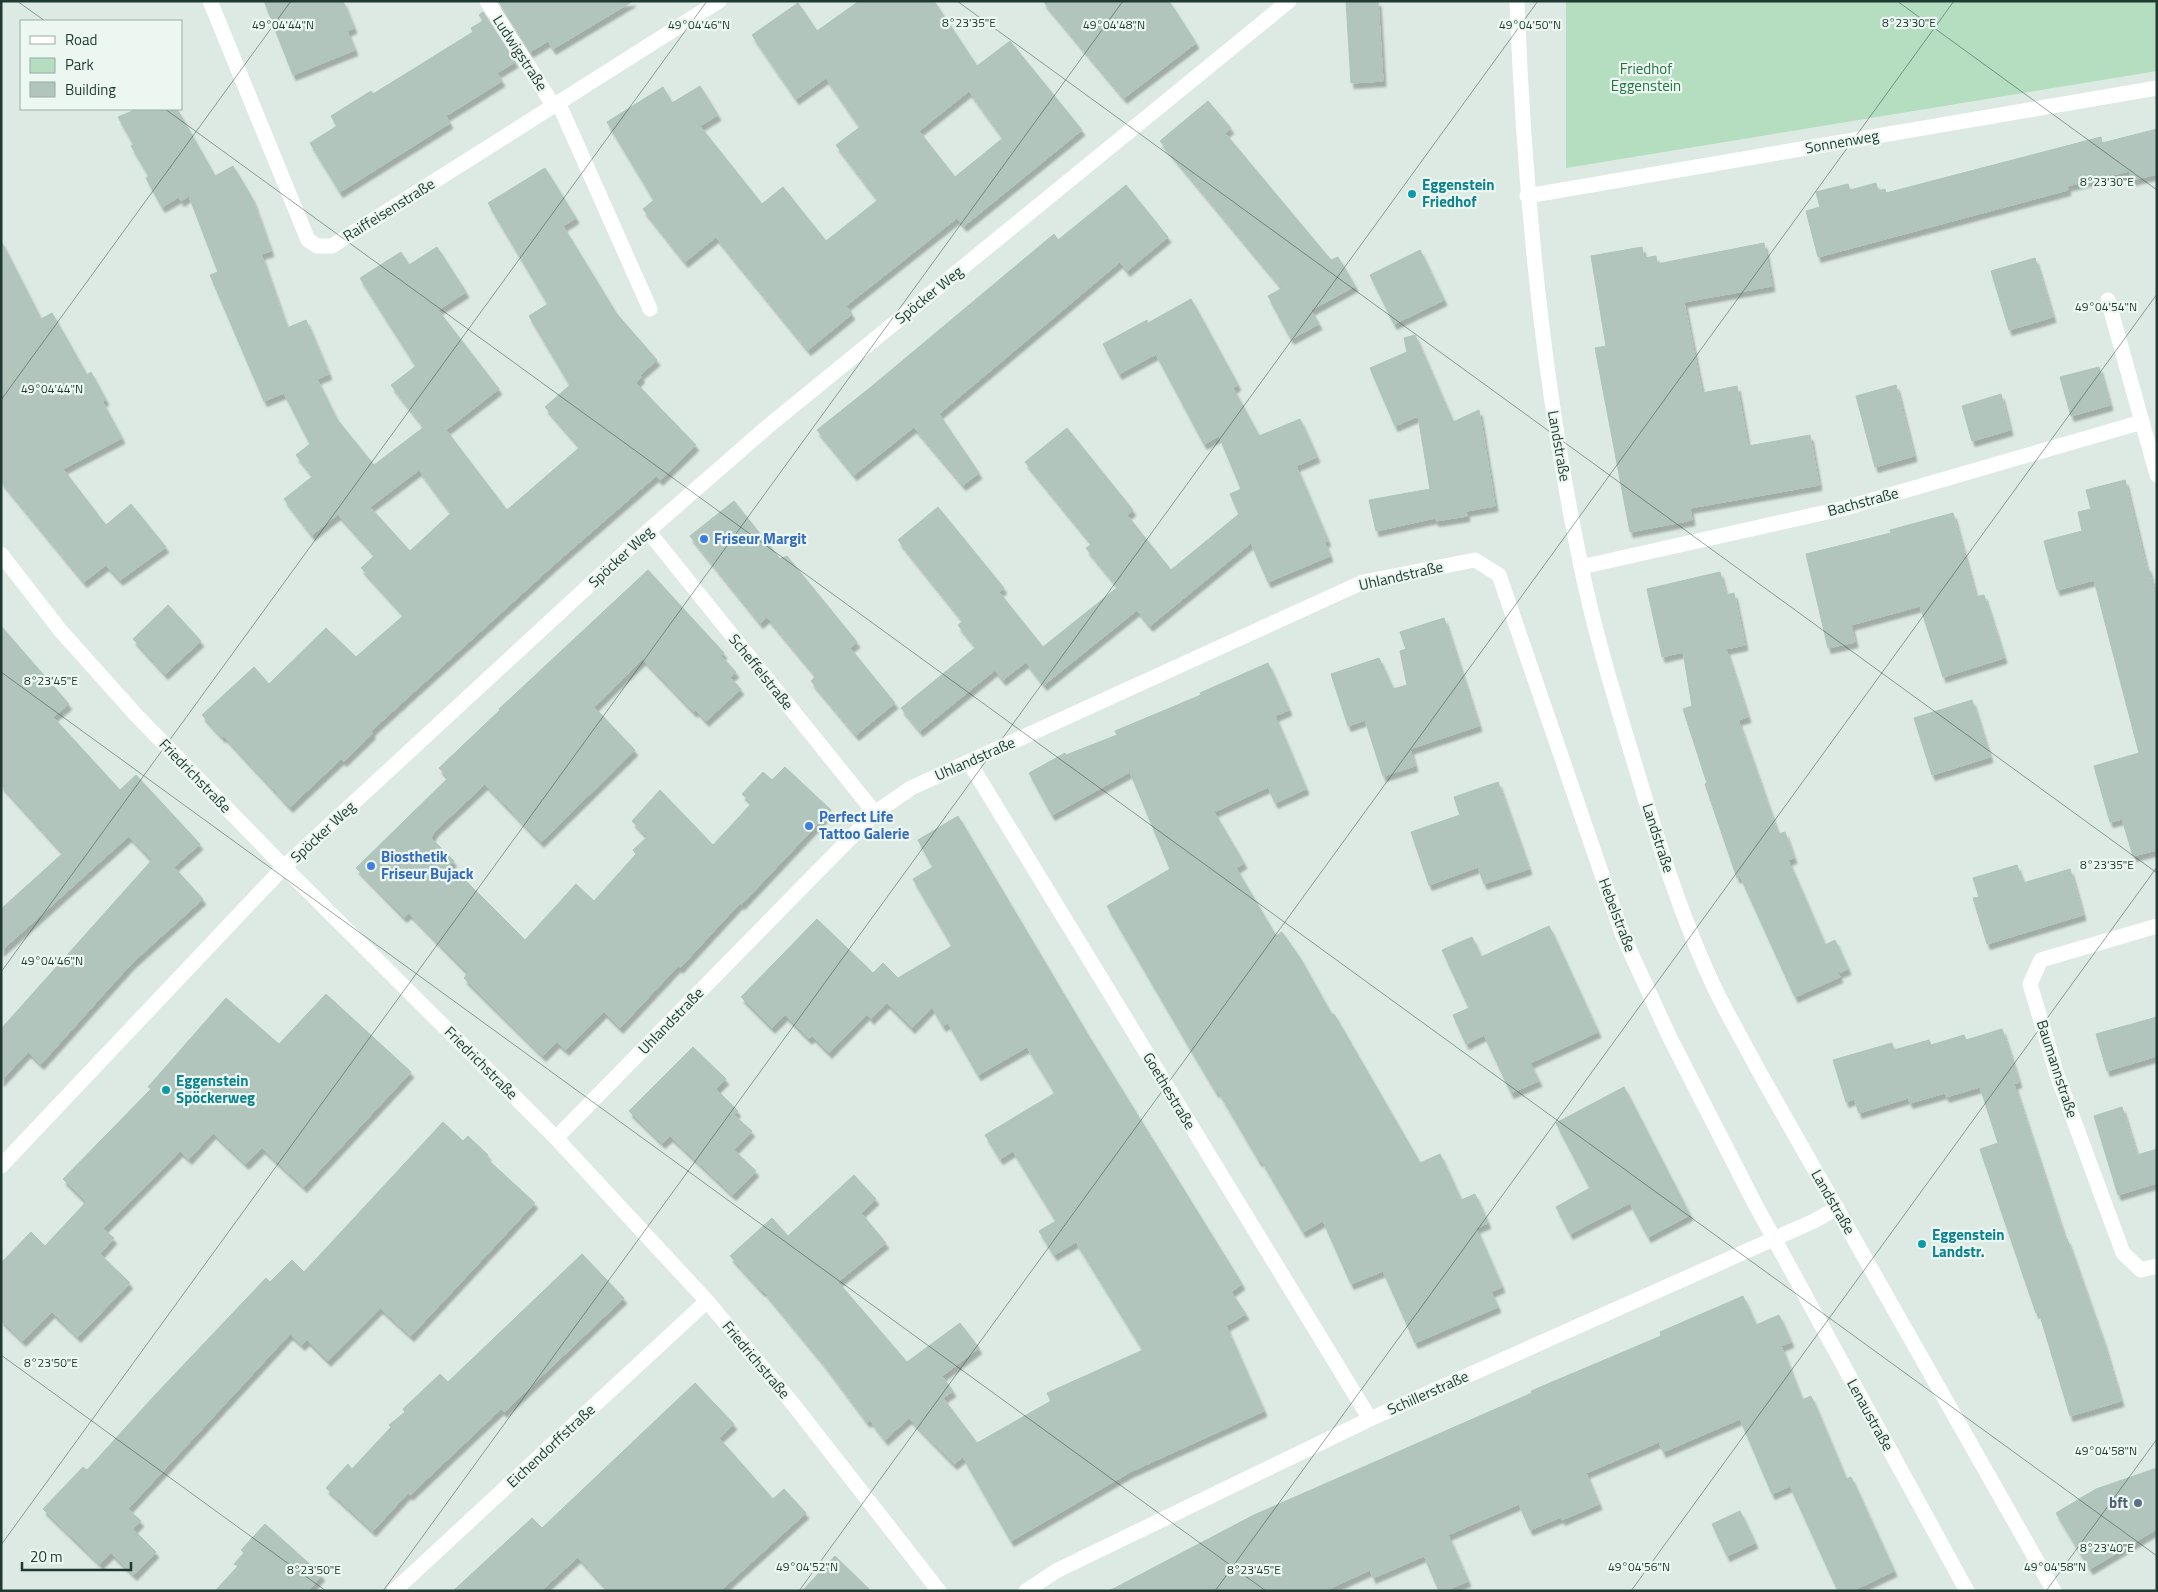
<svg xmlns="http://www.w3.org/2000/svg" width="2158" height="1592" viewBox="0 0 2158 1592" font-family="'Titillium Web',sans-serif">
  <style>
    .green { fill: #b4debf }
    .building { fill: #b2c5bd; stroke: #afc4bb; fill-rule: evenodd; filter: url(#shadow) }
    .lines { fill: none; stroke-linecap: round; stroke-linejoin: round }
    .minor { stroke: #fff; stroke-width: 15 }
    .ticks { fill: none; stroke: #1e3a33; stroke-width: 1; stroke-opacity: 0.45 }
    .culture-dot { fill: #0f9aa8; stroke: #edf7f2; stroke-width: 2 }
    .shop-dot { fill: #3f7fe0; stroke: #edf7f2; stroke-width: 2 }
    .service-dot { fill: #5c6f8a; stroke: #edf7f2; stroke-width: 2 }
    .labels { text-anchor: middle; stroke-width: 4.5; stroke-linejoin: round; paint-order: stroke }
    .street-label { font-size: 15px; fill: #1e3a33; stroke: #edf7f2 }
    .park-label { font-size: 15px; fill: #257444; stroke: #edf7f2 }
    .culture-label { font-size: 15px; font-weight: bold; fill: #0d838f; stroke: #edf7f2; text-anchor: start }
    .shop-label { font-size: 15px; font-weight: bold; fill: #366cbe; stroke: #edf7f2; text-anchor: start }
    .service-label { font-size: 15px; font-weight: bold; fill: #4e5e75; stroke: #edf7f2; text-anchor: end }
    .ticks-label { font-size: 12px; text-anchor: middle; fill: #1e3a33; stroke: #edf7f2; stroke-width: 4.5; stroke-linejoin: round; paint-order: stroke }
  </style>
  <defs>
    <filter id="shadow"><feDropShadow dx="3" dy="5.5" stdDeviation="1" flood-color="#0004"/></filter>
  </defs>
  <rect width="100%" height="100%" fill="#ddeae4"/>
  <!-- green -->
  <path class="green" d="M 1566,1 L 2157,1 L 2157,71 L 1566,168 Z"/>
  <!-- building -->
  <g class="building">
    <path d="M 264,1 L 343,1 L 354,28 L 347,31 L 355,50 L 293,75 Z"/>
    <path d="M 500,1 L 633,1 L 553,49 L 548,41 L 530,52 L 499,2 Z"/>
    <path d="M 859,1 L 934,1 L 977,66 L 1010,41 L 1082,130 L 964,226 L 957,218 L 846,306 L 852,314 L 808,350 L 716,237 L 685,262 L 643,209 L 654,200 L 607,122 L 663,87 L 672,103 L 700,86 L 718,115 L 700,126 L 762,204 L 783,187 L 826,241 L 878,200 L 836,145 L 860,127 L 826,78 L 796,99 L 752,35 L 798,3 L 817,31 ZM 969,91 L 1003,138 L 955,177 L 919,131 Z"/>
    <path d="M 1043,1 L 1169,1 L 1196,43 L 1124,98 Z"/>
    <path d="M 1346,1 L 1378,1 L 1383,81 L 1351,83 Z"/>
    <path d="M 483,12 L 515,62 L 497,73 L 502,81 L 446,116 L 450,123 L 340,192 L 310,143 L 337,126 L 331,116 L 371,91 L 373,94 L 473,32 L 471,28 L 483,21 L 479,15 Z"/>
    <path d="M 1208,101 L 1231,128 L 1225,133 L 1331,260 L 1338,257 L 1355,286 L 1311,310 L 1319,324 L 1291,339 L 1268,296 L 1282,288 L 1160,141 Z"/>
    <path d="M 137,109 L 177,109 L 215,176 L 233,166 L 252,198 L 271,251 L 261,254 L 287,328 L 306,320 L 329,374 L 317,379 L 336,418 L 374,465 L 424,427 L 391,385 L 416,366 L 360,278 L 401,252 L 409,265 L 437,247 L 466,292 L 438,310 L 499,389 L 446,430 L 507,510 L 580,447 L 545,407 L 570,385 L 529,316 L 548,304 L 488,203 L 545,168 L 576,218 L 563,226 L 616,313 L 657,360 L 640,375 L 642,377 L 636,383 L 696,445 L 660,480 L 656,476 L 557,562 L 371,731 L 373,733 L 344,761 L 341,759 L 290,807 L 224,736 L 222,737 L 202,715 L 254,667 L 269,684 L 326,628 L 356,657 L 404,615 L 361,568 L 375,555 L 338,514 L 312,535 L 284,499 L 313,476 L 296,455 L 310,444 L 284,393 L 264,401 L 210,275 L 218,272 L 189,196 L 181,201 L 179,197 L 162,207 L 146,178 L 149,176 L 131,146 L 134,145 L 118,117 ZM 419,470 L 451,513 L 410,551 L 370,507 Z"/>
    <path d="M 2157,129 L 2157,174 L 2132,180 L 2129,171 L 2067,186 L 2068,190 L 1818,257 L 1806,211 L 1820,207 L 1816,192 L 1848,184 L 1850,190 L 1876,183 L 1878,191 L 1885,189 L 1886,193 L 2101,137 L 2102,143 Z"/>
    <path d="M 1126,185 L 1168,237 L 1127,271 L 1120,262 L 939,414 L 979,473 L 963,485 L 914,427 L 854,475 L 817,430 L 871,387 L 1054,234 L 1058,240 Z"/>
    <path d="M 1,241 L 41,319 L 52,313 L 87,375 L 91,372 L 106,400 L 102,401 L 122,438 L 63,469 L 106,525 L 131,504 L 166,547 L 120,580 L 106,565 L 84,582 L 1,481 Z"/>
    <path d="M 1764,243 L 1772,286 L 1684,302 L 1702,393 L 1737,386 L 1748,446 L 1810,435 L 1819,485 L 1690,508 L 1692,520 L 1630,532 L 1595,348 L 1606,346 L 1591,256 L 1642,247 L 1644,258 L 1656,256 L 1657,264 Z"/>
    <path d="M 1420,250 L 1444,300 L 1394,324 L 1370,275 Z"/>
    <path d="M 2035,258 L 2053,317 L 2009,330 L 1991,271 Z"/>
    <path d="M 1191,299 L 1238,385 L 1233,388 L 1259,436 L 1300,419 L 1317,457 L 1296,466 L 1328,541 L 1324,541 L 1330,556 L 1268,582 L 1251,543 L 1150,626 L 1137,610 L 1044,685 L 1026,662 L 1003,680 L 995,670 L 920,731 L 901,708 L 976,647 L 958,625 L 963,621 L 898,540 L 938,507 L 1004,588 L 999,592 L 1043,647 L 1118,587 L 1086,548 L 1092,544 L 1025,462 L 1067,428 L 1133,510 L 1127,515 L 1171,570 L 1239,514 L 1230,494 L 1241,489 L 1219,436 L 1204,444 L 1156,354 L 1119,374 L 1103,344 L 1147,320 L 1148,323 Z"/>
    <path d="M 1415,335 L 1453,422 L 1479,410 L 1495,506 L 1466,511 L 1467,516 L 1436,521 L 1435,518 L 1376,531 L 1369,500 L 1430,489 L 1418,416 L 1395,426 L 1370,368 L 1407,352 L 1404,338 Z"/>
    <path d="M 2099,367 L 2110,405 L 2071,416 L 2060,377 Z"/>
    <path d="M 1896,385 L 1914,456 L 1875,467 L 1856,396 Z"/>
    <path d="M 2001,394 L 2010,430 L 1972,441 L 1962,406 Z"/>
    <path d="M 2125,480 L 2146,567 L 2148,567 L 2157,602 L 2157,850 L 2133,856 L 2122,819 L 2110,822 L 2094,766 L 2139,753 L 2094,580 L 2057,590 L 2044,541 L 2082,531 L 2078,512 L 2091,509 L 2086,490 Z"/>
    <path d="M 734,501 L 780,559 L 787,556 L 857,642 L 850,648 L 895,703 L 856,735 L 811,681 L 816,676 L 767,617 L 760,623 L 690,536 Z"/>
    <path d="M 1953,513 L 1976,597 L 1984,595 L 2004,658 L 1943,677 L 1920,606 L 1851,625 L 1855,642 L 1828,648 L 1806,554 L 1891,533 L 1890,530 Z"/>
    <path d="M 648,570 L 724,653 L 721,656 L 736,672 L 730,677 L 741,689 L 706,721 L 696,710 L 694,712 L 643,659 L 594,707 L 635,750 L 541,842 L 485,784 L 434,832 L 431,838 L 454,861 L 450,865 L 525,940 L 576,884 L 594,901 L 636,854 L 633,850 L 647,837 L 632,821 L 660,790 L 713,845 L 752,803 L 742,794 L 763,772 L 772,780 L 785,767 L 831,810 L 742,904 L 740,903 L 680,968 L 678,966 L 620,1028 L 604,1012 L 566,1050 L 557,1042 L 543,1056 L 464,978 L 468,973 L 409,913 L 404,917 L 356,868 L 448,778 L 439,768 L 500,710 L 499,709 Z"/>
    <path d="M 1720,572 L 1726,595 L 1734,593 L 1745,645 L 1726,649 L 1748,717 L 1738,720 L 1778,834 L 1785,832 L 1794,858 L 1788,860 L 1825,945 L 1835,940 L 1848,969 L 1838,973 L 1840,977 L 1795,997 L 1740,876 L 1737,878 L 1705,784 L 1707,783 L 1683,709 L 1692,706 L 1683,652 L 1662,657 L 1647,589 Z"/>
    <path d="M 168,605 L 201,641 L 165,674 L 133,639 Z"/>
    <path d="M 1444,618 L 1479,726 L 1410,749 L 1415,766 L 1383,776 L 1365,720 L 1348,726 L 1331,674 L 1379,658 L 1393,689 L 1407,685 L 1400,651 L 1406,649 L 1400,632 Z"/>
    <path d="M 1,626 L 69,704 L 53,717 L 120,790 L 136,775 L 200,844 L 174,867 L 203,899 L 131,964 L 41,1064 L 28,1052 L 1,1081 L 1,1029 L 152,860 L 129,836 L 1,951 L 1,909 L 63,853 L 1,785 Z"/>
    <path d="M 1268,663 L 1289,710 L 1275,716 L 1306,789 L 1275,803 L 1268,787 L 1214,812 L 1244,863 L 1236,868 L 1276,936 L 1282,932 L 1300,958 L 1332,1015 L 1334,1014 L 1420,1163 L 1440,1154 L 1461,1200 L 1475,1194 L 1488,1223 L 1476,1228 L 1502,1287 L 1491,1292 L 1498,1307 L 1415,1343 L 1383,1271 L 1351,1284 L 1323,1221 L 1303,1232 L 1261,1160 L 1259,1161 L 1218,1091 L 1216,1092 L 1191,1050 L 1107,906 L 1170,869 L 1130,772 L 1052,815 L 1029,773 L 1065,753 L 1066,755 L 1117,735 L 1115,731 L 1201,695 L 1200,693 Z"/>
    <path d="M 1972,700 L 1990,757 L 1932,775 L 1914,718 Z"/>
    <path d="M 1498,782 L 1529,869 L 1484,884 L 1478,867 L 1429,885 L 1411,832 L 1460,815 L 1454,797 Z"/>
    <path d="M 958,816 L 1088,1035 L 1242,1284 L 1231,1292 L 1246,1314 L 1226,1326 L 1264,1411 L 1130,1472 L 1011,1541 L 963,1457 L 954,1464 L 909,1418 L 885,1440 L 870,1420 L 867,1422 L 824,1364 L 763,1290 L 762,1291 L 730,1256 L 772,1218 L 788,1236 L 854,1175 L 876,1199 L 861,1213 L 886,1243 L 838,1282 L 907,1362 L 960,1323 L 979,1348 L 942,1376 L 953,1391 L 943,1398 L 977,1443 L 1051,1401 L 1047,1393 L 1143,1350 L 1076,1242 L 1054,1255 L 1039,1231 L 1056,1221 L 1013,1151 L 1000,1159 L 985,1135 L 1055,1093 L 1027,1047 L 978,1075 L 948,1023 L 943,1026 L 932,1007 L 912,1028 L 887,1003 L 871,1019 L 867,1014 L 829,1053 L 812,1036 L 809,1039 L 785,1015 L 772,1028 L 741,997 L 817,919 L 873,973 L 883,963 L 898,978 L 952,946 L 913,879 L 933,867 L 918,840 Z"/>
    <path d="M 2017,865 L 2023,883 L 2070,869 L 2083,915 L 1987,944 L 1973,898 L 1979,897 L 1973,878 Z"/>
    <path d="M 1549,926 L 1598,1032 L 1530,1063 L 1539,1081 L 1511,1093 L 1484,1035 L 1466,1044 L 1453,1015 L 1469,1008 L 1442,950 L 1472,937 L 1481,957 Z"/>
    <path d="M 326,994 L 411,1072 L 304,1187 L 262,1148 L 246,1164 L 213,1133 L 189,1159 L 180,1151 L 103,1229 L 114,1238 L 100,1254 L 130,1283 L 78,1337 L 52,1312 L 23,1341 L 1,1320 L 1,1263 L 31,1232 L 45,1246 L 86,1202 L 63,1179 L 151,1089 L 148,1087 L 226,998 L 279,1044 Z"/>
    <path d="M 2157,1017 L 2157,1056 L 2107,1071 L 2096,1034 Z"/>
    <path d="M 2002,1029 L 2019,1082 L 2014,1084 L 2065,1239 L 2067,1239 L 2103,1341 L 2121,1401 L 2070,1416 L 2039,1312 L 2036,1313 L 1980,1149 L 1998,1143 L 1980,1087 L 1946,1097 L 1945,1093 L 1910,1103 L 1908,1098 L 1859,1113 L 1854,1099 L 1846,1102 L 1833,1060 L 1892,1043 L 1894,1050 L 1929,1040 L 1931,1045 L 1964,1035 L 1966,1040 Z"/>
    <path d="M 693,1047 L 726,1079 L 716,1089 L 738,1111 L 734,1115 L 752,1131 L 734,1150 L 756,1171 L 733,1195 L 670,1136 L 662,1143 L 629,1111 Z"/>
    <path d="M 1624,1087 L 1690,1215 L 1648,1237 L 1630,1203 L 1570,1234 L 1556,1207 L 1590,1188 L 1556,1123 Z"/>
    <path d="M 2122,1107 L 2137,1155 L 2157,1149 L 2157,1183 L 2118,1195 L 2094,1116 Z"/>
    <path d="M 443,1122 L 463,1141 L 468,1136 L 488,1155 L 486,1158 L 535,1203 L 411,1336 L 380,1308 L 328,1361 L 307,1340 L 302,1345 L 290,1334 L 128,1509 L 141,1521 L 133,1529 L 156,1552 L 134,1575 L 111,1553 L 100,1564 L 43,1509 L 83,1467 L 87,1470 L 155,1395 L 266,1278 L 270,1282 L 292,1260 L 304,1272 Z"/>
    <path d="M 582,1254 L 624,1298 L 504,1412 L 501,1409 L 410,1495 L 408,1493 L 373,1531 L 326,1488 L 348,1464 L 352,1469 L 391,1427 L 389,1425 L 405,1412 L 403,1409 L 440,1374 L 448,1382 Z"/>
    <path d="M 1743,1296 L 1756,1325 L 1779,1315 L 1791,1342 L 1781,1346 L 1802,1400 L 1811,1396 L 1846,1479 L 1851,1477 L 1894,1571 L 1852,1591 L 1838,1591 L 1790,1486 L 1772,1494 L 1740,1419 L 1663,1452 L 1659,1442 L 1586,1473 L 1599,1504 L 1562,1520 L 1561,1517 L 1530,1530 L 1519,1504 L 1448,1535 L 1468,1581 L 1445,1591 L 1439,1591 L 1424,1556 L 1373,1578 L 1370,1570 L 1324,1591 L 1109,1591 L 1254,1515 L 1532,1393 L 1531,1391 L 1661,1336 L 1660,1332 Z"/>
    <path d="M 695,1383 L 734,1424 L 719,1438 L 773,1499 L 784,1489 L 806,1513 L 720,1591 L 609,1591 L 578,1557 L 541,1591 L 453,1591 L 532,1518 L 542,1528 Z"/>
    <path d="M 2157,1468 L 2157,1529 L 2090,1569 L 2056,1513 L 2096,1489 Z"/>
    <path d="M 1740,1511 L 1755,1543 L 1727,1556 L 1712,1524 Z"/>
    <path d="M 265,1524 L 322,1575 L 308,1591 L 215,1591 L 238,1566 L 234,1564 L 244,1553 L 241,1550 Z"/>
    <path d="M 835,1556 L 871,1591 L 802,1591 Z"/>
  </g>
  <g class="lines">
    <!-- minor -->
    <g class="minor">
      <path d="M 210,1 L 308,240 L 317,246 L 332,246 L 719,1"/>
      <path d="M 487,1 L 553,105"/>
      <path d="M 1517,1 C 1524,191 1542,380 1581,566 C 1594,630 1613,692 1632,755 C 1656,835 1680,916 1716,991 C 1730,1019 1746,1047 1761,1075 L 2054,1591"/>
      <path d="M 558,102 L 650,309"/>
      <path d="M 1527,196 L 2157,88"/>
      <path d="M 2108,300 L 2142,422"/>
      <path d="M 648,531 L 875,813"/>
      <path d="M 1,554 L 60,630 L 136,715 L 284,867 L 556,1138 L 707,1301 L 793,1404 L 939,1591"/>
      <path d="M 1581,567 L 1845,508 L 2142,422 L 2157,475"/>
      <path d="M 969,762 L 1370,1419"/>
      <path d="M 2157,926 L 2041,960 L 2030,984 L 2057,1075 L 2123,1253 L 2141,1270 L 2157,1266"/>
      <path d="M 556,1138 L 875,813 L 911,788 L 1363,582 L 1475,560 L 1499,575 L 1623,936 L 1670,1038 L 1755,1204 L 1967,1591"/>
      <path d="M 1,1166 L 284,867 L 648,531 L 766,428 L 1289,1"/>
      <path d="M 394,1591 L 707,1301"/>
      <path d="M 1026,1591 L 1056,1571 L 1370,1419 L 1814,1221 L 1837,1208"/>
    </g>
  </g>
  <!-- ticks -->
  <path class="ticks" d="M 17,1 L 45,21M 957,1 L 2157,873M 1897,1 L 2157,190M 165,109 L 2157,1556M 1,400 L 291,1M 1,672 L 1266,1591M 1,972 L 707,1M 1,1355 L 326,1591M 1,1545 L 1123,1M 383,1591 L 1538,1M 799,1591 L 1954,1M 1215,1591 L 2157,294M 1631,1591 L 2157,867M 2046,1591 L 2157,1439"/>
  <!-- markers -->
  <g class="culture-dot">
    <circle cx="1412" cy="194" r="5"/>
    <circle cx="166" cy="1090" r="5"/>
    <circle cx="1922" cy="1244" r="5"/>
  </g>
  <g class="shop-dot">
    <circle cx="704" cy="539" r="5"/>
    <circle cx="809" cy="826" r="5"/>
    <circle cx="371" cy="866" r="5"/>
  </g>
  <circle class="service-dot" cx="2138" cy="1503" r="5"/>
  <g class="labels">
    <!-- street labels -->
    <g class="street-label">
      <text transform="translate(520 53) rotate(57)" y="5">Ludwigstraße</text>
      <text transform="translate(1842 142) rotate(-10)" y="5">Sonnenweg</text>
      <text transform="translate(389 210) rotate(-32)" y="5">Raiffeisenstraße</text>
      <text transform="translate(929 295) rotate(-39)" y="5">Spöcker Weg</text>
      <text transform="translate(1559 446) rotate(80)" y="5">Landstraße</text>
      <text transform="translate(1863 502) rotate(-15)" y="5">Bachstraße</text>
      <text transform="translate(621 557) rotate(-43)" y="5">Spöcker Weg</text>
      <text transform="translate(1401 576) rotate(-13)" y="5">Uhlandstraße</text>
      <text transform="translate(761 672) rotate(51)" y="5">Scheffelstraße</text>
      <text transform="translate(975 759) rotate(-24)" y="5">Uhlandstraße</text>
      <text transform="translate(195 776) rotate(46)" y="5">Friedrichstraße</text>
      <text transform="translate(323 832) rotate(-43)" y="5">Spöcker Weg</text>
      <text transform="translate(1658 838) rotate(72)" y="5">Landstraße</text>
      <text transform="translate(1617 915) rotate(69)" y="5">Hebelstraße</text>
      <text transform="translate(671 1021) rotate(-46)" y="5">Uhlandstraße</text>
      <text transform="translate(481 1063) rotate(45)" y="5">Friedrichstraße</text>
      <text transform="translate(2057 1069) rotate(72)" y="5">Baumannstraße</text>
      <text transform="translate(1169 1091) rotate(59)" y="5">Goethestraße</text>
      <text transform="translate(1833 1202) rotate(60)" y="5">Landstraße</text>
      <text transform="translate(756 1360) rotate(50)" y="5">Friedrichstraße</text>
      <text transform="translate(1428 1393) rotate(-24)" y="5">Schillerstraße</text>
      <text transform="translate(1870 1415) rotate(61)" y="5">Lenaustraße</text>
      <text transform="translate(551 1446) rotate(-43)" y="5">Eichendorffstraße</text>
    </g>
    <!-- park labels -->
    <g class="park-label">
      <text x="1646" y="74">Friedhof<tspan x="1646" dy="17">Eggenstein</tspan></text>
    </g>
    <!-- culture labels -->
    <g class="culture-label">
      <text x="1422" y="190">Eggenstein<tspan x="1422" dy="17">Friedhof</tspan></text>
      <text x="176" y="1086">Eggenstein<tspan x="176" dy="17">Spöckerweg</tspan></text>
      <text x="1932" y="1240">Eggenstein<tspan x="1932" dy="17">Landstr.</tspan></text>
    </g>
    <!-- shop labels -->
    <g class="shop-label">
      <text x="714" y="544">Friseur Margit</text>
      <text x="819" y="822">Perfect Life<tspan x="819" dy="17">Tattoo Galerie</tspan></text>
      <text x="381" y="862">Biosthetik<tspan x="381" dy="17">Friseur Bujack</tspan></text>
    </g>
    <!-- service labels -->
    <g class="service-label">
      <text x="2128" y="1508">bft</text>
    </g>
  </g>
  <g class="ticks-label">
    <text x="1909" y="27">8°23'30"E</text>
    <text x="969" y="27">8°23'35"E</text>
    <text x="283" y="29">49°04'44"N</text>
    <text x="699" y="29">49°04'46"N</text>
    <text x="1530" y="29">49°04'50"N</text>
    <text x="1114" y="29">49°04'48"N</text>
    <text x="2107" y="186">8°23'30"E</text>
    <text x="2106" y="311">49°04'54"N</text>
    <text x="52" y="393">49°04'44"N</text>
    <text x="51" y="685">8°23'45"E</text>
    <text x="2107" y="869">8°23'35"E</text>
    <text x="52" y="965">49°04'46"N</text>
    <text x="51" y="1367">8°23'50"E</text>
    <text x="2106" y="1455">49°04'58"N</text>
    <text x="2107" y="1552">8°23'40"E</text>
    <text x="807" y="1571">49°04'52"N</text>
    <text x="1639" y="1571">49°04'56"N</text>
    <text x="2055" y="1571">49°04'58"N</text>
    <text x="314" y="1574">8°23'50"E</text>
    <text x="1254" y="1574">8°23'45"E</text>
  </g>
  <!-- border -->
  <rect width="2158" height="1592" fill="none" stroke="#1e3a33" stroke-width="5"/>
  <!-- legend -->
  <rect x="20" y="20" width="162" height="90" fill="#edf7f2" stroke="#9aaba6"/>
  <rect x="30" y="36" width="25" height="8" fill="#ffffff" stroke="#9aaba6"/>
  <text x="65" y="45" font-size="15" fill="#1e3a33">Road</text>
  <rect x="30" y="58" width="25" height="15" fill="#b4debf" stroke="#9aaba6"/>
  <text x="65" y="70" font-size="15" fill="#1e3a33">Park</text>
  <rect x="30" y="82" width="25" height="15" fill="#b2c5bd" stroke="#9aaba6"/>
  <text x="65" y="95" font-size="15" fill="#1e3a33">Building</text>
  <!-- scale -->
  <path d="M22 1562v8h109v-8" fill="none" stroke="#1e3a33" stroke-width="2.5"/>
  <text x="30" y="1562" font-size="15" fill="#1e3a33" stroke="#edf7f2" stroke-width="4" paint-order="stroke">20 m</text>
</svg>
